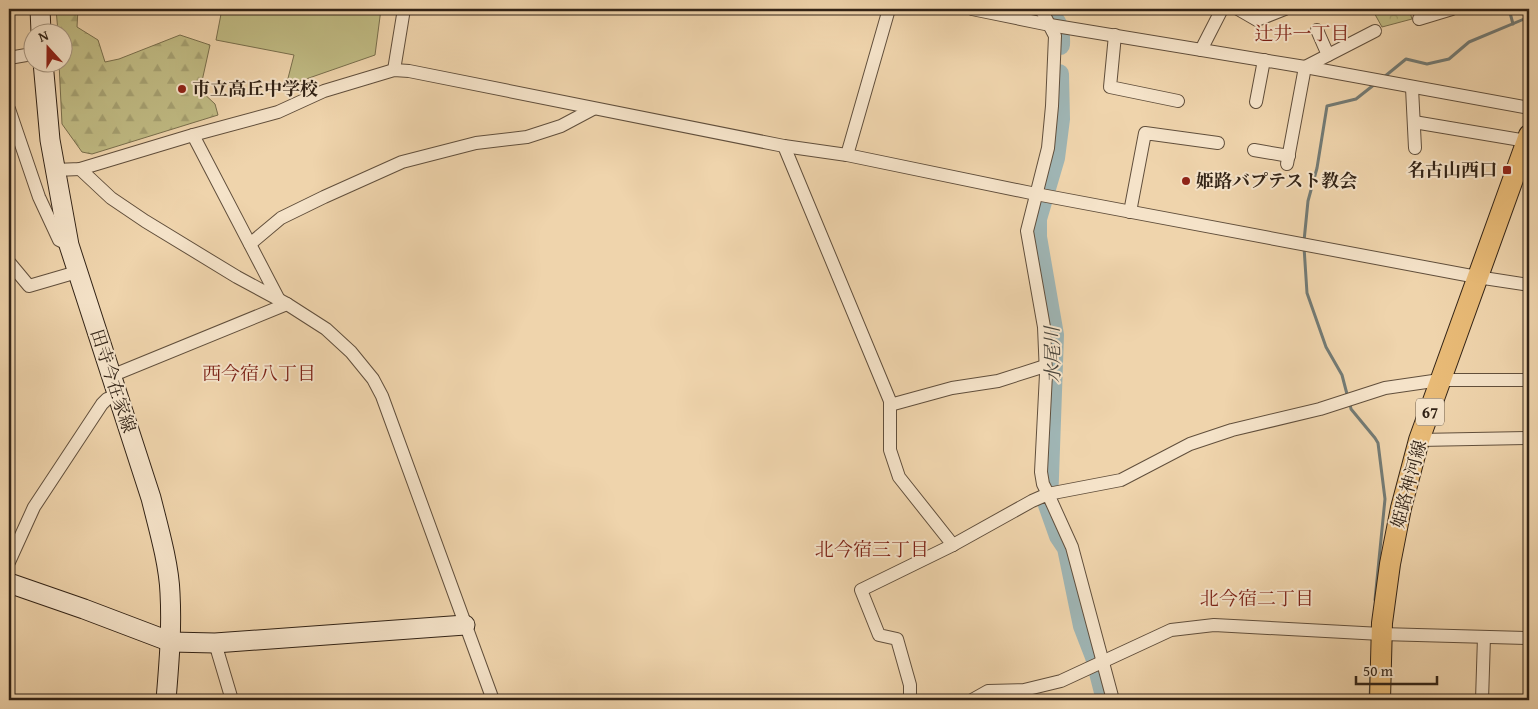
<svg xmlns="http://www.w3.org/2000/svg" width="1538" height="709" viewBox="0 0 1538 709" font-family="'Gentium Book Plus','Noto Serif JP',serif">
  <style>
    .forest { fill: url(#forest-firs); stroke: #796f4d }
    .park { fill: url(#park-crowns); stroke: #796f4d }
    .pitch { fill: #c0bb84; stroke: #796f4d }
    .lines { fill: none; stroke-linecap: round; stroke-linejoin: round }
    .stream { stroke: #737b75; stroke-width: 3 }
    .river { stroke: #9fb5b4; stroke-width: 20 }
    .street-casing { stroke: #614f3c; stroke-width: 14 }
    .secondary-casing { stroke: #322316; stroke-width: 21 }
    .primary-casing { stroke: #322316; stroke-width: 22 }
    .street { stroke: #f5e3c9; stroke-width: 12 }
    .secondary { stroke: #f5e3c9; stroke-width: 19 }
    .primary { stroke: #e8ba76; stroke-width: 20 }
    .poi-dot { fill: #8f2418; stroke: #f5e3c9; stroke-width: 2 }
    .labels { text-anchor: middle; stroke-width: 4; stroke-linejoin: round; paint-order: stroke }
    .shield { fill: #f5e3c9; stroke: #6c5d4c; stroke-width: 1 }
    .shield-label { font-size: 16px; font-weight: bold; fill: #322316 }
    .poi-label { font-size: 18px; font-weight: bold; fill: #322316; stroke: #f5e3c9; text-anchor: start }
    .street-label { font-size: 18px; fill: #322316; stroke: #f5e3c9 }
    .neighbourhood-label { font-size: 19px; fill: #7a1f14; stroke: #f5e3c9 }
    .water-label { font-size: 19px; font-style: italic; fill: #4d483e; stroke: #f5e3c9 }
  </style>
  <defs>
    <pattern id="forest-firs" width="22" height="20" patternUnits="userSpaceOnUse" patternTransform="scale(1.25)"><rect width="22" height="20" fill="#c0bb84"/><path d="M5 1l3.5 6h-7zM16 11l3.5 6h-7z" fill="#a5a071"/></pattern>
    <pattern id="park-crowns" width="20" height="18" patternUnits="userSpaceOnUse" patternTransform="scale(1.25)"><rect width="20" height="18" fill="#c0bb84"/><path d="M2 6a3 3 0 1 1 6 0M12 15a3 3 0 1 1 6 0" fill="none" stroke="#a5a071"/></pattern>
  </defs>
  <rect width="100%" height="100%" fill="#efd4ac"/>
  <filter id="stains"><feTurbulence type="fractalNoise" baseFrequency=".004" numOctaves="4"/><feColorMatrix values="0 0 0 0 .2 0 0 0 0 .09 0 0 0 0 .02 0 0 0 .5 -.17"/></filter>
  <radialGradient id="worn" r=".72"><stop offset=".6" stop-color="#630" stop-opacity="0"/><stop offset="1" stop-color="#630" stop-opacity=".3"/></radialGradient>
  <!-- forest -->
  <path class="forest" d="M 56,9 L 78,9 L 77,27 L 98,40 L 105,62 L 119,59 L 180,35 L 210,45 L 200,90 L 215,104 L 218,115 L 92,154 L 82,152 L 62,124 L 59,63 L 62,62 L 62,32 L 58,32 Z"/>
  <!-- park -->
  <path class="park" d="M 1372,9 L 1409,9 L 1412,19 L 1382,27 Z"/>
  <!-- pitch -->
  <path class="pitch" d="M 222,9 L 381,9 L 375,55 L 286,86 L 294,55 L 216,40 Z"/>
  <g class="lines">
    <!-- stream -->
    <g class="stream">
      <path d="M 1509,9 L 1513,24"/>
      <path d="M 1384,77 L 1406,59 L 1427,64 L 1449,59 L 1469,42 L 1529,17"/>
      <path d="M 1304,241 L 1308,201 L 1317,168 L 1327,106 L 1356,99 L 1375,84"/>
      <path d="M 1304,247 L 1307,293 L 1326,347 L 1342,375 L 1348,398"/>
      <path d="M 1350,404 L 1351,409 L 1375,438 L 1378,443 L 1385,499 L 1375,600"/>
      <path d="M 1370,700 L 1371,673"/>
    </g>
    <!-- river -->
    <g class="river">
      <path d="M 1046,9 C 1057,22 1061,27 1060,45"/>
      <path d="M 1059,74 L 1060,119 L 1055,158 L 1037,219 L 1037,237 L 1054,335 L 1048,505 L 1059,536 L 1067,548 L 1083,626 L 1095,657 L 1106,700"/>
    </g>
    <defs>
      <g id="street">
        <path d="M 972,9 L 1050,25 L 1305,67 L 1529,108"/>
        <path d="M 1041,9 L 1055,36 L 1052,106 L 1048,148 L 1027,231 L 1044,327 L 1046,374 L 1041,472 L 1043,484 L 1048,494 L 1121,480 L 1190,444 L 1232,430 L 1320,409 L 1385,388 L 1440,380 L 1529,380"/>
        <path d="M 1238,9 L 1257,20 L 1285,9"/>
        <path d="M 1419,19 L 1452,9"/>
        <path d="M 1317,30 L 1328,55"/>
        <path d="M 1115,35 L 1110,87 L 1178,101"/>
        <path d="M 1201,50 L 1222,9"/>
        <path d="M 9,58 L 32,54"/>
        <path d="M 394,70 L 404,9"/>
        <path d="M 1412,88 L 1415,148"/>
        <path d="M 1256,102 L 1264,60"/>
        <path d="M 9,109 L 39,197 L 59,240 L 69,245"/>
        <path d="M 1414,122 L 1527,141"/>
        <path d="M 193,135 L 278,298"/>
        <path d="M 784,146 L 890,401 L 890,450 L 899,477 L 953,545"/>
        <path d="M 1254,150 L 1289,156"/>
        <path d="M 847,155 L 889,9"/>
        <path d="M 1287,164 L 1305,67 L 1375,31"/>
        <path d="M 80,169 L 111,198 L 145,221 L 237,277 L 287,304 L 326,329 L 351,352 L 373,379 L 382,396 L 493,700"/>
        <path d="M 55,170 L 80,169 L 193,135 L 278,112 L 324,91 L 394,70 L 409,71 L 784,146 L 847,155 L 1036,194 L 1477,277 L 1529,285"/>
        <path d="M 1130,212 L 1145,133 L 1218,143"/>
        <path d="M 250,244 L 281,218 L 324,197 L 402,162 L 476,143 L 527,137 L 561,126 L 593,109"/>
        <path d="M 9,262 L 29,286 L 77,272"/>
        <path d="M 111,376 L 287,304"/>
        <path d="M 890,405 L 952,388 L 998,381 L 1045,366"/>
        <path d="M 1419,440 L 1529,438"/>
        <path d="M 9,562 L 34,507 L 102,404 L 107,399 L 117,395"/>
        <path d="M 215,643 L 232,700"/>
        <path d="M 910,700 L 910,685 L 897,639 L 879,635 L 861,590 L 953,545 L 1032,501 L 1048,494 L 1072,547 L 1113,700"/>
        <path d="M 972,700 L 988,691 L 1024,690 L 1061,681 L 1171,630 L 1214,625 L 1381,634 L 1529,638"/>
        <path d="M 1482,700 L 1484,637"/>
      </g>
      <g id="secondary">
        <path d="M 40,9 L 41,32"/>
        <path d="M 43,62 L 50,140 L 69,245 L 151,498 C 158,526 169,564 170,593 C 172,629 169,664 166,700"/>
        <path d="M 9,583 L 84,609 L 171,642 L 215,643 L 465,625"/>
      </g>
      <path id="primary" d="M 1380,700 L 1382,623 L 1390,564 L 1401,508 L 1419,440 L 1529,135"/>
    </defs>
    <!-- street casing -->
    <use href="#street" class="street-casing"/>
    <!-- secondary casing -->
    <use href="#secondary" class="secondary-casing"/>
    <!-- primary casing -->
    <use href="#primary" class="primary-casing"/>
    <!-- street -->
    <use href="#street" class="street"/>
    <!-- secondary -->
    <use href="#secondary" class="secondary"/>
    <!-- primary -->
    <use href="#primary" class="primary"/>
  </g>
  <!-- markers -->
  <g class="poi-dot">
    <circle cx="182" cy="89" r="5"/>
    <rect x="1502" y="165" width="10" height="10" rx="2.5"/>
    <circle cx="1186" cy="181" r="5"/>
  </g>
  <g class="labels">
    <!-- shield labels -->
    <rect class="shield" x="1416" y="398.5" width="28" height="27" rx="4"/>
    <g class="shield-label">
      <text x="1430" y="418">67</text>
    </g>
    <!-- poi labels -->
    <g class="poi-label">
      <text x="192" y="95">市立高丘中学校</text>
      <text x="1497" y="176" text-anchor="end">名古山西口</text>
      <text x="1196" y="187">姫路バプテスト教会</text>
    </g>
    <!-- street labels -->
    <g class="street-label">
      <text transform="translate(113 381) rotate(72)" y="6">田寺今在家線</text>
      <text transform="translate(1409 484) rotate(-75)" y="6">姫路神河線</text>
    </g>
    <!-- neighbourhood labels -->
    <g class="neighbourhood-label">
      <text x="1302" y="40">辻井一丁目</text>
      <text x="259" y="380">西今宿八丁目</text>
      <text x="872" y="556">北今宿三丁目</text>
      <text x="1257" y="605">北今宿二丁目</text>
    </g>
    <!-- water labels -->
    <g class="water-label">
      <text transform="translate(1052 355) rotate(-91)" y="7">水尾川</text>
    </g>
  </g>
  <!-- margin -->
  <rect width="1538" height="709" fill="none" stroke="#efd4ac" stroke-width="30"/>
  <rect x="10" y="10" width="1518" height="689" fill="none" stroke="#322316" stroke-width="2.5"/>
  <rect x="15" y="15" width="1508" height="679" fill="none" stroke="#322316"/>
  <!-- north arrow -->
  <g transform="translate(48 48) rotate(339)"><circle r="24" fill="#f5e3c9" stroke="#a79681"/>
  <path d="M0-4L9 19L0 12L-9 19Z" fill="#8f2418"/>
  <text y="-8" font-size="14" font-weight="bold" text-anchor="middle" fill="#322316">N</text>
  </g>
  <!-- scale -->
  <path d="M1356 676v8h81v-8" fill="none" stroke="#322316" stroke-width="2.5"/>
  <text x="1363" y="676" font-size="15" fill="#322316" stroke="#f5e3c9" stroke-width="4" paint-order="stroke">50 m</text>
  <rect width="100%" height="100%" filter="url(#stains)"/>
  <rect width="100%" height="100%" fill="url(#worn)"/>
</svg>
